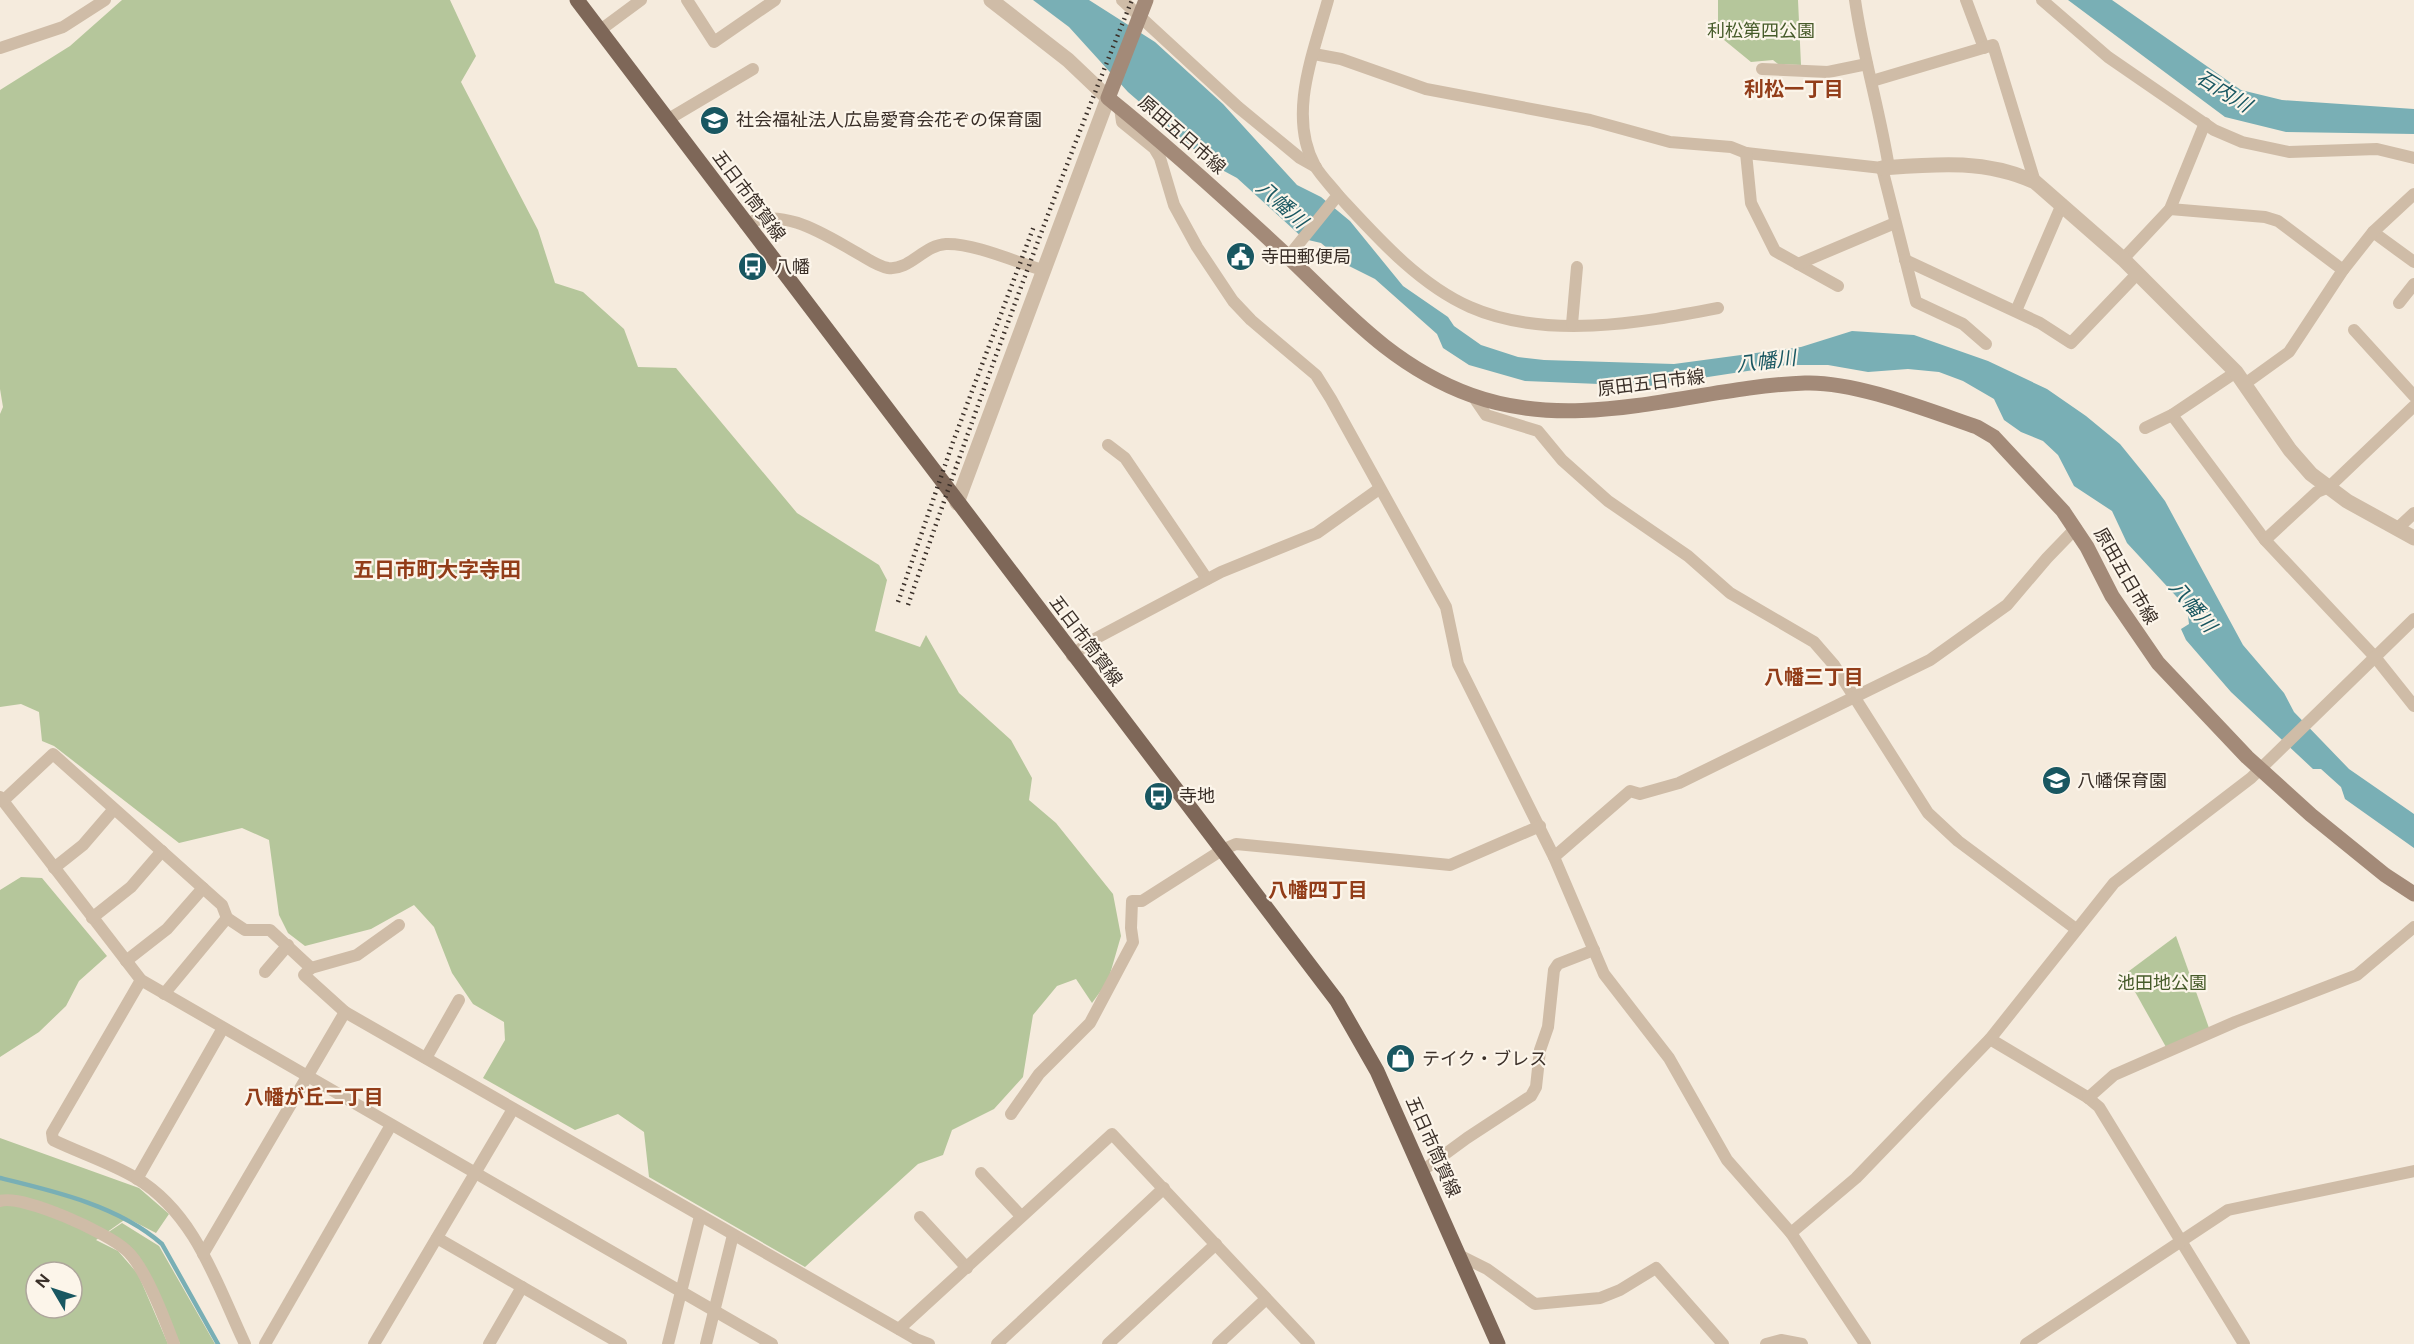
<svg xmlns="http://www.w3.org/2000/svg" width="2414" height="1344" viewBox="0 0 2414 1344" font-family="Figtree,'Noto Sans JP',sans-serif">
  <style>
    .green { fill: #b5c69b; fill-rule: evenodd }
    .water { fill: #79afb5 }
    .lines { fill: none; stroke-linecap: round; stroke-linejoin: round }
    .stream { stroke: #79afb5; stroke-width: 4.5 }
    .minor { stroke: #cfbca7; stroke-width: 12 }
    .tertiary { stroke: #cfbca7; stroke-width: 15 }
    .secondary { stroke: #a38a78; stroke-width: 15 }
    .primary { stroke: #7e6758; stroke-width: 15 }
    .rail { stroke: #3a2f28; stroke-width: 4.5; stroke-dasharray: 1.5 4.5; stroke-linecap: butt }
    .labels { text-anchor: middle; stroke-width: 4.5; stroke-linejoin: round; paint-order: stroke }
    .park-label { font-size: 18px; fill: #465b2a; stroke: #fcf5ea }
    .poi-label { font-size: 18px; fill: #3a2f28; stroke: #fcf5ea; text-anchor: start }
    .street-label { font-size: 18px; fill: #3a2f28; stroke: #fcf5ea }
    .neighbourhood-label { font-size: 20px; font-weight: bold; fill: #923d19; stroke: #fcf5ea }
    .water-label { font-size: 20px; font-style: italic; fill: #195761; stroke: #fcf5ea }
    .quarter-label { font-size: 21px; font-weight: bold; fill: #923d19; stroke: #fcf5ea }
  </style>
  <rect width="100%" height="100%" fill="#f5ebdd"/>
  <!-- green -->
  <g class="green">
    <path d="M 122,0 L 450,0 L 476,56 L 461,82 L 538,230 L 555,283 L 583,292 L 624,329 L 638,367 L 676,368 L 797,513 L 879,565 L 887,580 L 875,631 L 920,647 L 926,635 L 959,693 L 1011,740 L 1032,778 L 1029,800 L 1056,823 L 1113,894 L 1121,936 L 1108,981 L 1092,1003 L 1076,979 L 1057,986 L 1033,1015 L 1023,1077 L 994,1109 L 952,1130 L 943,1155 L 918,1164 L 805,1267 L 649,1177 L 644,1132 L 618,1114 L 575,1130 L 483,1078 L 505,1040 L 504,1022 L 473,1004 L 452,973 L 434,927 L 414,905 L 371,929 L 305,946 L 288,933 L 279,915 L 269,840 L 242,828 L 179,843 L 54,746 L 42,741 L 39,712 L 21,704 L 0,707 L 0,414 L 3,407 L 0,389 L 0,90 L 70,46 Z"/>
    <path d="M 1718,0 L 1798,0 L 1801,65 L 1778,64 L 1773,60 L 1751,62 L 1718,35 Z"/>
    <path d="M 21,877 L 42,878 L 107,956 L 79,981 L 66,1006 L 39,1032 L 0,1057 L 0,890 Z"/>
    <path d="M 2176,936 L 2209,1028 L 2166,1047 L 2125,974 Z"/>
    <path d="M 0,1138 L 139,1188 L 169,1214 L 156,1233 L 127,1218 L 96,1240 L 118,1251 L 138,1274 L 168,1344 L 0,1344 ZM 36,1272 L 72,1272 L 72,1308 L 36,1308 Z"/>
    <path d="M 122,1223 L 159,1246 L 215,1344 L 180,1344 L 155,1289 L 107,1233 Z"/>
  </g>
  <!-- water -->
  <g class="water">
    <path d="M 1033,0 L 1089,0 L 1155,42 L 1223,104 L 1297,185 L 1321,197 L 1350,221 L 1403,286 L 1448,317 L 1454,326 L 1481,345 L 1518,357 L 1544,360 L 1674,364 L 1801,347 L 1852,331 L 1914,335 L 1988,361 L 2047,389 L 2086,416 L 2120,444 L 2146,476 L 2165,501 L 2243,645 L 2284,693 L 2294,712 L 2349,769 L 2414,814 L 2414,848 L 2345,799 L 2341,787 L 2321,769 L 2313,769 L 2231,692 L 2186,640 L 2181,629 L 2189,624 L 2187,608 L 2127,543 L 2112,511 L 2074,486 L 2058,455 L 2043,441 L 2021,432 L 2004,420 L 1994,399 L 1963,381 L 1939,372 L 1908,369 L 1868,372 L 1828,365 L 1787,365 L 1649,386 L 1525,381 L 1469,365 L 1443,348 L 1437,334 L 1375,279 L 1347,265 L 1321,243 L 1304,239 L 1237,178 L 1211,164 L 1128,92 L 1069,27 Z"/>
    <path d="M 2068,0 L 2112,0 L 2241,90 L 2282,100 L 2414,109 L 2414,134 L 2286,132 L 2225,117 Z"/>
  </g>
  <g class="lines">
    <!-- stream -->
    <path class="stream" d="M 0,1178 C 54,1191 119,1206 162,1244 L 218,1344"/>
    <!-- minor -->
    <g class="minor">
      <path d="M 687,0 L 714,42 L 775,0"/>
      <path d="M 1122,0 L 1238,107 L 1300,158 L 1316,167"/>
      <path d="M 1855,0 C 1863,57 1880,111 1889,168"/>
      <path d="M 1966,0 L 1984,48"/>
      <path d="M 2042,0 L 2108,57 L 2214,130 L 2242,142 L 2289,152 L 2377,149 L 2414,158"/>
      <path d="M 599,31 L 641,0"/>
      <path d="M 0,48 L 63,27 L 105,0"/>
      <path d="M 1314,54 L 1341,59 L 1426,89 L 1590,120 L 1670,142 L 1731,147 L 1746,153 L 1882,168 L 1916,302 L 1963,324 L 1986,344"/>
      <path d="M 1762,69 L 1828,72 L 1867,64"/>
      <path d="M 1872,81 L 1993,45 L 2035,182"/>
      <path d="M 1120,108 L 1122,122 L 1154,148 L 1160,158 L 1174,205 L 1197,247 L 1233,301 L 1251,320 L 1316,375 L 1331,399 L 1446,607 L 1458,664 L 1554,857 L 1604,974 L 1669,1058 L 1727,1160 L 1791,1233 L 1865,1344"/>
      <path d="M 667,120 L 753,69"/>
      <path d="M 1746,153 L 1751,203 L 1775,251 L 1838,286"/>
      <path d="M 1338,195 C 1376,236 1418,284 1470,307 C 1545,340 1640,323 1718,308"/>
      <path d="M 2170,209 L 2265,217 L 2278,221 L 2343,270"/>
      <path d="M 745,224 C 784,206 825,235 859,254 C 868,259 877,266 888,268 C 909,271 924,245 946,244 C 973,243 1016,262 1042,270"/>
      <path d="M 2373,232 L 2414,262"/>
      <path d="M 1288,257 L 1338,195 C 1331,186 1321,176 1315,166 C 1287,115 1314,51 1328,0"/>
      <path d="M 2123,259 L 2170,209 L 2205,123"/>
      <path d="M 1905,260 L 2040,323 L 2071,343 L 2137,274"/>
      <path d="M 1798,264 L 1895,223"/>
      <path d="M 2399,303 L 2414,284"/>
      <path d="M 2016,311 L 2062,204"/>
      <path d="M 1572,324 L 1577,267"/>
      <path d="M 2354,330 L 2414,396"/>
      <path d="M 2246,383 L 2289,352 L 2343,270 L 2373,232 L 2414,194"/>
      <path d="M 1473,396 L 1486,415 L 1538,431 L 1562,460 L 1608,501 L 1688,556 L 1730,593 L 1814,642 L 1834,665 L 1928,813 L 1958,841 L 2076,929"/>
      <path d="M 2172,415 L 2265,540 L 2375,657 L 2414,706"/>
      <path d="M 2145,428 L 2172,415 L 2236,372"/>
      <path d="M 1108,445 L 1125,458 L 1207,579"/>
      <path d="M 2399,527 L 2414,513"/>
      <path d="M 2265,540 L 2317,492 L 2329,487 L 2414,406"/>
      <path d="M 1072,656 L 1089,642 L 1221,572 L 1317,533 L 1379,489"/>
      <path d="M 0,797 L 141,980 L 772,1344"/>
      <path d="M 3,801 L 53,754 L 222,905 L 227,918 L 164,994"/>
      <path d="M 1554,857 L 1630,791 L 1640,794 L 1679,783 L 1930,660 L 2007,605 L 2047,558 L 2076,528"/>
      <path d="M 54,868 L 83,845 L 114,809"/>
      <path d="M 92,918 L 131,887 L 162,851"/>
      <path d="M 227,918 L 245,930 L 270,930 L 311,968 L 304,975 L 345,1012 L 916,1339 L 929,1344"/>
      <path d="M 126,961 L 167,929 L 203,888"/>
      <path d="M 311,968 L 357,955 L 399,925"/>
      <path d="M 265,972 L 288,945"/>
      <path d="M 141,980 L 52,1133 L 53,1140 C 80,1153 111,1163 136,1178 C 196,1214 217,1285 245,1344"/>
      <path d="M 1990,1039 L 2087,1097 L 2099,1107 L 2244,1344"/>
      <path d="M 426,1058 L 459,1000"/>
      <path d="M 2088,1098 L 2114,1075 L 2235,1022 L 2357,975 L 2414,927"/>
      <path d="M 1011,1114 L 1039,1074 L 1090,1023 L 1133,942 L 1131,928 L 1132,901 L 1142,901 L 1222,850 L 1236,844 L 1450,865 L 1540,826"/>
      <path d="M 1422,1171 L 1467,1138 L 1531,1096 L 1536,1087 L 1540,1050 L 1548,1027 L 1554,970 L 1558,964 L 1594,950"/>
      <path d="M 981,1173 L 1021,1216"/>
      <path d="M 137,1179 L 223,1028"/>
      <path d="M 0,1201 C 23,1194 108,1233 126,1250 C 145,1266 165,1320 174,1344"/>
      <path d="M 920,1217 L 967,1268"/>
      <path d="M 1791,1233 L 1856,1178 L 1990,1039 L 2114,883 L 2251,778 L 2414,619"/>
      <path d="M 437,1238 L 621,1344"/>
      <path d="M 203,1254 L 345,1012"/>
      <path d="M 1461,1256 L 1487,1269 L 1535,1304 L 1600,1298 L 1620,1290 L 1656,1268 L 1723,1344"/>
      <path d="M 899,1329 L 1112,1134 L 1309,1344"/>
      <path d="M 265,1344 L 391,1125"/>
      <path d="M 374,1344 L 513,1109"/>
      <path d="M 489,1344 L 522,1287"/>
      <path d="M 668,1344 L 700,1216"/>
      <path d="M 706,1344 L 733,1235"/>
      <path d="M 997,1344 L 1164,1188"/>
      <path d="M 1108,1344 L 1216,1244"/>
      <path d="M 1218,1344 L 1266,1299"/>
      <path d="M 1766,1344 L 1781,1340 L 1802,1344"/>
      <path d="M 2026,1344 L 2228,1210 L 2414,1171"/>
    </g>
    <!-- tertiary -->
    <g class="tertiary">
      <path d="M 1882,168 C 1935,164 1985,159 2035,182 L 2123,259 L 2236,372 L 2290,450 L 2311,474 L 2347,501 L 2414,538"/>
      <path d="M 957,503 L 1108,98 L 1068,60 L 991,0"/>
    </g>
    <!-- secondary -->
    <path class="secondary" d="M 1146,0 L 1108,98 C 1169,147 1226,199 1283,252 C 1343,309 1391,366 1471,395 C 1582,435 1693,387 1805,383 C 1855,381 1930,411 1977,427 L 1994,437 L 2063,511 L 2087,547 L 2112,596 L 2158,663 L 2247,757 L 2311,815 L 2385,875 L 2414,894"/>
    <!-- primary -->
    <path class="primary" d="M 577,0 L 1337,1001 L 1377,1071 L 1498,1344"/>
    <!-- rail -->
    <g class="rail">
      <path d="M 898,602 L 953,442 L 1034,226"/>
      <path d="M 908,605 C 978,402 1051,199 1132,0"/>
    </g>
  </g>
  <!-- icons -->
  <defs>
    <symbol id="school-disc" viewBox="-11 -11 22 22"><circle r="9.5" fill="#195761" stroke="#fcf5ea"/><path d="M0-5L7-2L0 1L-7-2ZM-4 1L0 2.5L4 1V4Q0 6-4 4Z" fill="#fff"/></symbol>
    <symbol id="civic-disc" viewBox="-11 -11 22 22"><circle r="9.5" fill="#195761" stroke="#fcf5ea"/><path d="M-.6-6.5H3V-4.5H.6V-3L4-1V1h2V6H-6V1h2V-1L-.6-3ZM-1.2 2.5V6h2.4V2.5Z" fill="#fff"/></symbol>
    <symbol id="bus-disc" viewBox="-11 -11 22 22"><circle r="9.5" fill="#195761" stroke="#fcf5ea"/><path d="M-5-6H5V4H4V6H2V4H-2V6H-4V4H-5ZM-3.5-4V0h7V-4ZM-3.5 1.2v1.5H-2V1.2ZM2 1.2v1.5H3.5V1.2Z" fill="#fff"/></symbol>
    <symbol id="shop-disc" viewBox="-11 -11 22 22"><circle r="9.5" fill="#195761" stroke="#fcf5ea"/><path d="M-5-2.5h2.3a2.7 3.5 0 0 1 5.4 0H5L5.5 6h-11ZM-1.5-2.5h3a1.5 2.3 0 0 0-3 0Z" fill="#fff"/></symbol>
  </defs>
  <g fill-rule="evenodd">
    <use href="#school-disc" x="698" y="104" width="33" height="33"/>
    <use href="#civic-disc" x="1224" y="240" width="33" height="33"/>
    <use href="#bus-disc" x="736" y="250" width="33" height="33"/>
    <use href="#school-disc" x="2040" y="764" width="33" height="33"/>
    <use href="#bus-disc" x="1142" y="780" width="33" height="33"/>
    <use href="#shop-disc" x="1384" y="1042" width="33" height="33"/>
  </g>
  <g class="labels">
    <!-- park labels -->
    <g class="park-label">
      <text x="1761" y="37">利松第四公園</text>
      <text x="2162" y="989">池田地公園</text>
    </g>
    <!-- poi labels -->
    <g class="poi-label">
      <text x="736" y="126">社会福祉法人広島愛育会花ぞの保育園</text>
      <text x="1261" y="263">寺田郵便局</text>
      <text x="774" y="273">八幡</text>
      <text x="2077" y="787">八幡保育園</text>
      <text x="1179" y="802">寺地</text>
      <text x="1422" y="1065">テイク・ブレス</text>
    </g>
    <!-- street labels -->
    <g class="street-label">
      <text transform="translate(1182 135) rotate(41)" y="6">原田五日市線</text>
      <text transform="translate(749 196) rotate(53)" y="6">五日市筒賀線</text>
      <text transform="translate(1651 383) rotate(-7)" y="6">原田五日市線</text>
      <text transform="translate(2126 576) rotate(60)" y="6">原田五日市線</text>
      <text transform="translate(1086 641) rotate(53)" y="6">五日市筒賀線</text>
      <text transform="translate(1433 1147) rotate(66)" y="6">五日市筒賀線</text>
    </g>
    <!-- neighbourhood labels -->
    <g class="neighbourhood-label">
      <text x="1794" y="96">利松一丁目</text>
      <text x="1814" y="684">八幡三丁目</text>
      <text x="1318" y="897">八幡四丁目</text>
      <text x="314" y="1104">八幡が丘二丁目</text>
    </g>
    <!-- water labels -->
    <g class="water-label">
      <text transform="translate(2224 91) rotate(32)" y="7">石内川</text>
      <text transform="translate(1282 204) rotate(42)" y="7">八幡川</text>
      <text transform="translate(1766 361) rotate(-7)" y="7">八幡川</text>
      <text transform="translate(2193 606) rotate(50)" y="7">八幡川</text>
    </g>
    <!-- quarter labels -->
    <g class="quarter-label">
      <text x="437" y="577">五日市町大字寺田</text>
    </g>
  </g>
  <!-- north arrow -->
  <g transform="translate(54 1290) rotate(309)"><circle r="28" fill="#fcf5ea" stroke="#aea69c" stroke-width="1.5"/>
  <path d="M0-4.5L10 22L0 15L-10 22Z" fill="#195761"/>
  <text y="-9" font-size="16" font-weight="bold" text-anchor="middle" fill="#3a2f28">N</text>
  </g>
</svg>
